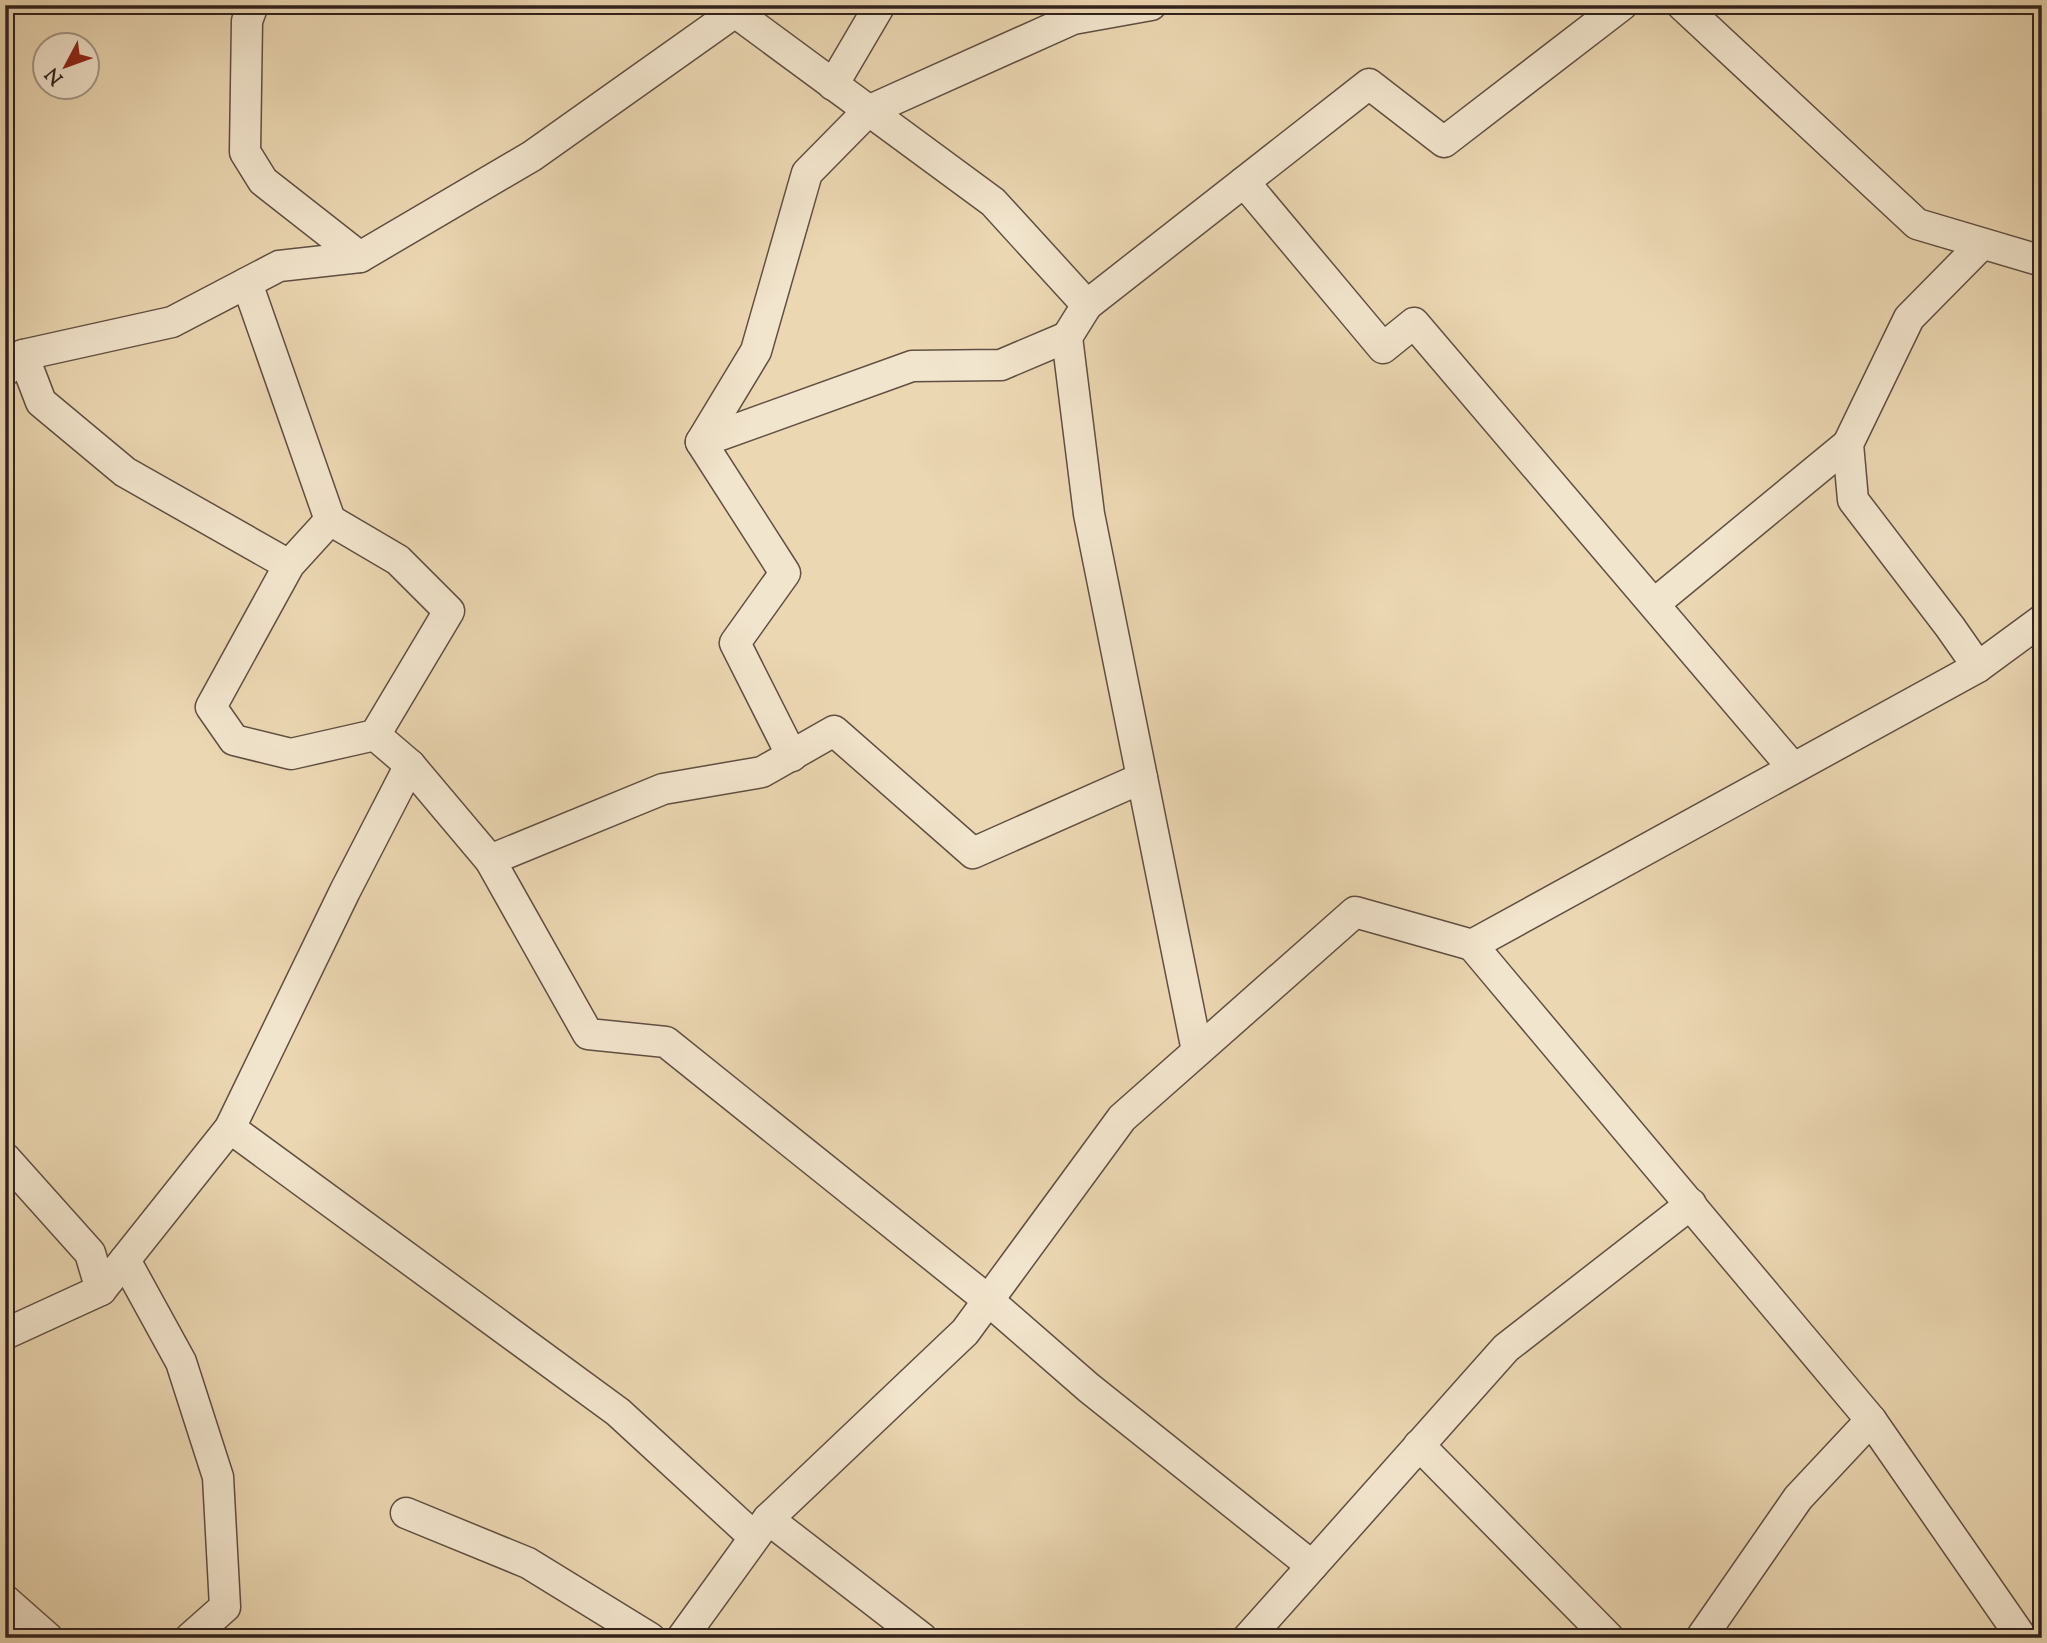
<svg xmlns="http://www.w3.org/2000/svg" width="2047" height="1643" viewBox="0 0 2047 1643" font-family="'Sorts Mill Goudy',serif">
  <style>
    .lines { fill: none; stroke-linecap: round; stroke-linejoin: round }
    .minor-casing { stroke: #604f42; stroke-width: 33 }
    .minor { stroke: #f2e5cd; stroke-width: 30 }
  </style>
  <rect width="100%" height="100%" fill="#ebd7b2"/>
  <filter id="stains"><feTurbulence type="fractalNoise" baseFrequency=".00286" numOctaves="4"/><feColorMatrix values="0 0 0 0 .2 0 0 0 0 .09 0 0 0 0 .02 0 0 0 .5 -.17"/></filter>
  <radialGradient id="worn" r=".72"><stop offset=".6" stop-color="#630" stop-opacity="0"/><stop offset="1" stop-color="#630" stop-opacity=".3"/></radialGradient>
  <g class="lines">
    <defs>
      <g id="minor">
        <path d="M 253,5 L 247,21 L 245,152 L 263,181 L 360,257 L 532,156 L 735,12 L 993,202 L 1087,305 L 1244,182 L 1383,348 L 1414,323 L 1793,768"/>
        <path d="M 1682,5 L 1917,224 L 2042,261"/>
        <path d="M 833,85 L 880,5"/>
        <path d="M 1244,182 L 1369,84 L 1444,142 L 1622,5"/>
        <path d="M 247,283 L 330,520"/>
        <path d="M 1087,305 L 1067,337 L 1089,514 L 1197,1051"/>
        <path d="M 23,355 L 41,402 L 125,472 L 289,565 L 211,707 L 234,740 L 291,754 L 375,735 L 449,611 L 398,560 L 330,520 L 289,565"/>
        <path d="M 5,371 L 23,355 L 172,322 L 279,266 L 360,257"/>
        <path d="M 701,442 L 756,351 L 807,173 L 868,111 L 1073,19 L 1151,5"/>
        <path d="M 1654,604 L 1848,444"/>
        <path d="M 1978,667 L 1950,627 L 1853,500 L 1848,444 L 1909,318 L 1982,244"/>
        <path d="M 375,735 L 410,765 L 490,860 L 588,1034 L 666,1042 L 988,1300 L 1089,1388 L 1312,1566"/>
        <path d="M 792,756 L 735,643 L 785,573 L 701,442 L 912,366 L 1001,365 L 1067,337"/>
        <path d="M 490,860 L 663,789 L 762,772 L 834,731 L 973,853 L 1142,778"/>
        <path d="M 1472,945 L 1871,1420 L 2022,1638"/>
        <path d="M 230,1128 L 618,1412 L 754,1537"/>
        <path d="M 5,1158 L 90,1253 L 101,1290"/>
        <path d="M 125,1260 L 181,1362 L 218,1477 L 225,1607 L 190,1638"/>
        <path d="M 5,1334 L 101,1290 L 230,1128 L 345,891 L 410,765"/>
        <path d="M 1419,1445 L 1609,1638"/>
        <path d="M 406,1513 L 528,1563 L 650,1638"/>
        <path d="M 768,1519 L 922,1638"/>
        <path d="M 5,1600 L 48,1638"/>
        <path d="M 682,1638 L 768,1519 L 965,1332 L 1122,1118 L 1355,912 L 1472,945 L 1978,667 L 2042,620"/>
        <path d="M 1248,1638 L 1506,1348 L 1691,1204"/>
        <path d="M 1701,1638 L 1798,1498 L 1871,1420"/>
      </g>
    </defs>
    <!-- minor casing -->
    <use href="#minor" class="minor-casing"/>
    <!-- minor -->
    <use href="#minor" class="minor"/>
  </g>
  <!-- margin -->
  <rect width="2047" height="1643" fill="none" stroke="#ebd7b2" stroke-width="28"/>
  <rect x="7" y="7" width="2033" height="1629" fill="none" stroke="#31221d" stroke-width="3.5"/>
  <rect x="14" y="14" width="2019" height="1615" fill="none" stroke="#31221d" stroke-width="2"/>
  <!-- north arrow -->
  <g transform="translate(66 66) rotate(229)"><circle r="33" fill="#f2e5cd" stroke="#a59787" stroke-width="2"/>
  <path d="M0-5L12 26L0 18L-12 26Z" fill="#8f2418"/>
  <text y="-10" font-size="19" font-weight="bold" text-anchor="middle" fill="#31221d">N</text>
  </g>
  <rect width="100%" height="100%" filter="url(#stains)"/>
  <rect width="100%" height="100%" fill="url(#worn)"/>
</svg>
